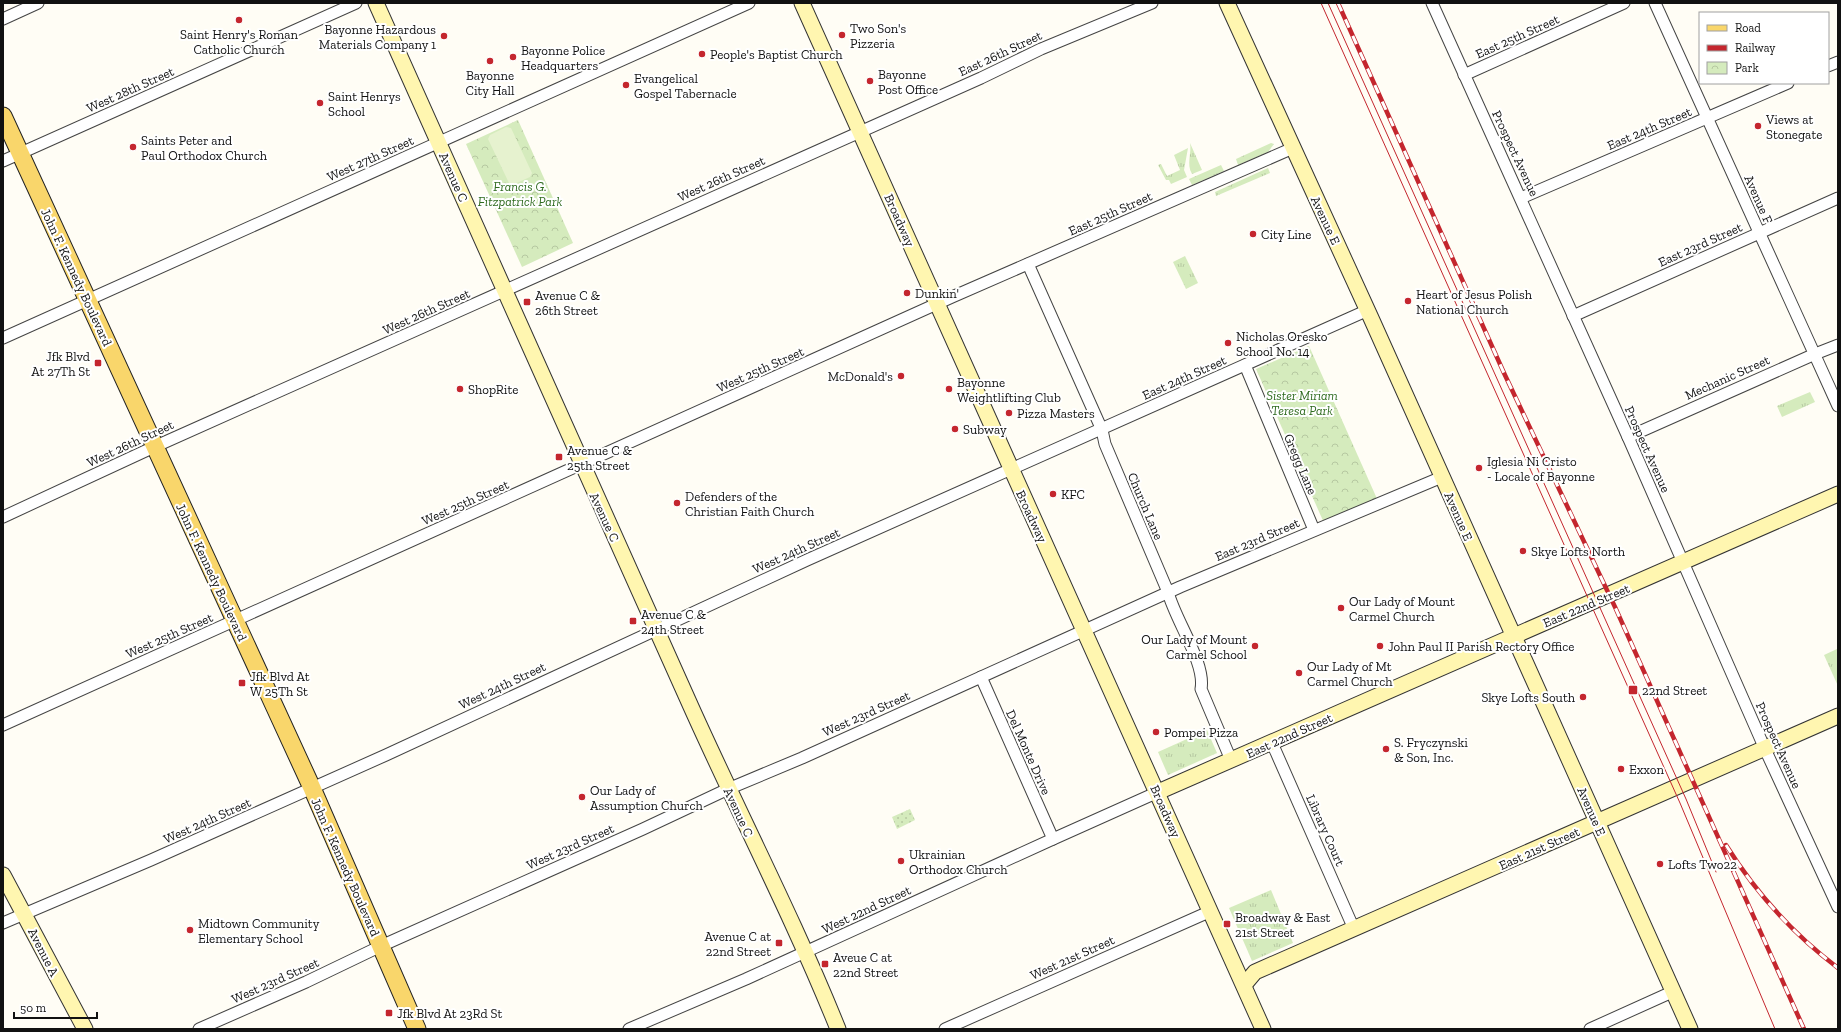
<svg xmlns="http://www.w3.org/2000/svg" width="1841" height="1032" viewBox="0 0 1841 1032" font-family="'Zilla Slab',serif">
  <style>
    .grass { fill: url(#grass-tufts) }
    .park { fill: url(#park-crowns) }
    .garden { fill: url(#garden-dots) }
    .pitch { fill: #e6f2cf }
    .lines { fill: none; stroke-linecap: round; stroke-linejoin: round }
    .street-casing { stroke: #444; stroke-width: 13 }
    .secondary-casing { stroke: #333; stroke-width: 17 }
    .primary-casing { stroke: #222; stroke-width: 19 }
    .street { stroke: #fff; stroke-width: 11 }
    .secondary { stroke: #fff6b0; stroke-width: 15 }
    .primary { stroke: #f9d66b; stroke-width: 17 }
    .tram { stroke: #c4262e; stroke-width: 1 }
    .rail-casing { stroke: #c4262e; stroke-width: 4.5 }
    .rail { stroke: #fff; stroke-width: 3; stroke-dasharray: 9; stroke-linecap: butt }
    .poi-dot { fill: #c4262e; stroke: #fff; stroke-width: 1.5 }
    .labels { text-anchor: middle; stroke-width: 4; stroke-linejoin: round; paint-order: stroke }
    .poi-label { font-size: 13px; fill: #111; stroke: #fff; text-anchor: start }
    .street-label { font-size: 13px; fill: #111; stroke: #fff }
    .park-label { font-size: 13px; font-style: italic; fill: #2f6b1f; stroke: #fff }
  </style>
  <defs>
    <pattern id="grass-tufts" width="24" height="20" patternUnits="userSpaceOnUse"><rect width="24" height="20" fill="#d5ebbd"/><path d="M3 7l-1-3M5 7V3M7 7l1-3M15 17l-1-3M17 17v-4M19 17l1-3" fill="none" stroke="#b6c8a1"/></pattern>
    <pattern id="park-crowns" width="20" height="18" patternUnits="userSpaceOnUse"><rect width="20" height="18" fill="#d5ebbd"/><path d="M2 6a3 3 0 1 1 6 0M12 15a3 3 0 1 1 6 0" fill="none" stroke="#b6c8a1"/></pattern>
    <pattern id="garden-dots" width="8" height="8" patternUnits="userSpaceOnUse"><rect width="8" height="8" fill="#d5ebbd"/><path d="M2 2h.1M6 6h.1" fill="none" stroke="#b6c8a1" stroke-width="1.8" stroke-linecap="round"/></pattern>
  </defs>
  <rect width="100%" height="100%" fill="#fffdf5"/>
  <!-- grass -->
  <g class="grass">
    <path d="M 1190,143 L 1202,170 L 1192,174 C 1186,164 1192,153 1190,143 Z"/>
    <path d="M 1271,143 L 1274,144 L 1268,152 L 1238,165 L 1236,159 Z"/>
    <path d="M 1188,148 L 1184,170 L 1187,177 L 1171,184 L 1169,180 L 1166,180 L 1158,165 L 1161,164 L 1167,176 L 1180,170 L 1174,155 Z"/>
    <path d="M 1221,165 L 1224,171 L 1192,185 L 1189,179 Z"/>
    <path d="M 1268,168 L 1270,173 L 1216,196 L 1215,192 Z"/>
    <path d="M 1185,256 L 1198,283 L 1186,289 L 1173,262 Z"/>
    <path d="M 1810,392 L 1815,402 L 1782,417 L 1777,406 Z"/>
    <path d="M 1837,649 L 1838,651 L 1838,686 L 1824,655 Z"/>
    <path d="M 1207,730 L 1217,753 L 1168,775 L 1158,752 Z"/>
    <path d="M 1271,890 L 1293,943 L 1252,961 L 1229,908 Z"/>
  </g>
  <!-- park -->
  <g class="park">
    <path d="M 518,120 L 573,243 L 522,267 L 466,144 Z"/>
    <path d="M 1309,346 L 1378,501 L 1324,523 L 1256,369 Z"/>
  </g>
  <!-- garden -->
  <path class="garden" d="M 910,809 L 915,820 L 897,829 L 892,817 Z"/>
  <!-- pitch -->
  <path class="pitch" d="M 506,127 L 511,128 L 532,173 L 530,177 L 512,185 L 509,183 L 488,139 L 490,135 Z"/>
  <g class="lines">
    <defs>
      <g id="street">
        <path d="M 1432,3 L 1628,437 L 1765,749 L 1838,907"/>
        <path d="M 1655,3 L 1838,406"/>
        <path d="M 3,19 L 38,3"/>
        <path d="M 1828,66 L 1838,62"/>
        <path d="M 1464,75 L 1624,3"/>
        <path d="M 3,161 L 356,3"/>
        <path d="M 1521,198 L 1788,83"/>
        <path d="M 1028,264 L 1102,430 L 1105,444 L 1168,592 C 1175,620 1206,663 1201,689 L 1231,760"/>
        <path d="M 1573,316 L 1838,198"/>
        <path d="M 3,338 L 749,3"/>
        <path d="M 1245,365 L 1314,530"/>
        <path d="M 1628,437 L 1815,354 L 1838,345"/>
        <path d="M 3,517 L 154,447 L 981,78 L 1041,49 L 1152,3"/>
        <path d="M 981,677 L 1053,839"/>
        <path d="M 3,725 L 952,297 L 1293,148"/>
        <path d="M 1272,743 L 1354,929"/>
        <path d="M 3,923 L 151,860 L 386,755 L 807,560 L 1368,310"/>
        <path d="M 199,1029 L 306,982 L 381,946 L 643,829 L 728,789 L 802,758 L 1180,587 L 1442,477"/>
        <path d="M 629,1029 L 746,979 L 1053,839 L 1158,792"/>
        <path d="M 945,1029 L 1211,911"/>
        <path d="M 1590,1029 L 1672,992"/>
      </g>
      <g id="secondary">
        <path d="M 376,3 C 481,235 583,468 688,700 C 737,810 793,917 838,1029"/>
        <path d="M 802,3 L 1263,1029"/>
        <path d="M 1227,3 L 1371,318 L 1690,1029"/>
        <path d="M 1158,792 L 1838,494"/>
        <path d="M 3,875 L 85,1029"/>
        <path d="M 1244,985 L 1255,972 L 1838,716"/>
      </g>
      <path id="primary" d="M 3,116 L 312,788 L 417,1029"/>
    </defs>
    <!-- street casing -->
    <use href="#street" class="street-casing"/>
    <!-- secondary casing -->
    <use href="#secondary" class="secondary-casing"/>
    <!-- primary casing -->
    <use href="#primary" class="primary-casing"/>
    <!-- street -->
    <use href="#street" class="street"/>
    <!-- secondary -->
    <use href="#secondary" class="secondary"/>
    <!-- primary -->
    <use href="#primary" class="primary"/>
    <!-- tram -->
    <g class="tram">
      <path d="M 1321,3 L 1680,803 L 1775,1029"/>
      <path d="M 1328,3 L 1686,799 L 1716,872"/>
    </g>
    <defs>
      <g id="rail">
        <path d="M 1338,3 L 1504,373 L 1615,607 L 1804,1029"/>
        <path d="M 1726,845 C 1756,893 1793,934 1838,968"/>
      </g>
    </defs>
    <!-- rail casing -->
    <use href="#rail" class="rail-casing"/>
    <!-- rail -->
    <use href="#rail" class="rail"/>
  </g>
  <!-- markers -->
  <g class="poi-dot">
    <circle cx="239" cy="20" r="4"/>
    <circle cx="842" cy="35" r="4"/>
    <circle cx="444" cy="36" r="4"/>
    <circle cx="702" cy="54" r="4"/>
    <circle cx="513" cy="57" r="4"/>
    <circle cx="490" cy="61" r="4"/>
    <circle cx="870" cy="81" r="4"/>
    <circle cx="626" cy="85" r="4"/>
    <circle cx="320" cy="103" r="4"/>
    <circle cx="1758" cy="126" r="4"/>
    <circle cx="133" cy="147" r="4"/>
    <circle cx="1253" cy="234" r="4"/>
    <circle cx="907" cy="293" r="4"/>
    <circle cx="1408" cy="301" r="4"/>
    <rect x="523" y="298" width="8" height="8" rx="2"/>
    <circle cx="1228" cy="343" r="4"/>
    <rect x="94" y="359" width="8" height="8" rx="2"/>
    <circle cx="901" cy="376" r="4"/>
    <circle cx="460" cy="389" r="4"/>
    <circle cx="949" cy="389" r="4"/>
    <circle cx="1009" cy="413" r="4"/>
    <circle cx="955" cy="429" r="4"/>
    <rect x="555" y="453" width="8" height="8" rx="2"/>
    <circle cx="1479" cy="468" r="4"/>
    <circle cx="1053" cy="494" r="4"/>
    <circle cx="677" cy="503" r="4"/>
    <circle cx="1523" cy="551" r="4"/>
    <circle cx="1341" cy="608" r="4"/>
    <rect x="629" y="617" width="8" height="8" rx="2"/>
    <circle cx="1255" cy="646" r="4"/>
    <circle cx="1380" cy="646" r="4"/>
    <circle cx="1299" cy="673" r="4"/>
    <rect x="238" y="679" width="8" height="8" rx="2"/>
    <rect x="1628" y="685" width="10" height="10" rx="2"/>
    <circle cx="1583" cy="697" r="4"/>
    <circle cx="1156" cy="732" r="4"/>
    <circle cx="1386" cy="749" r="4"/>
    <circle cx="1621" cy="769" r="4"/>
    <circle cx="582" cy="797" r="4"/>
    <circle cx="901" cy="861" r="4"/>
    <circle cx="1660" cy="864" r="4"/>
    <rect x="1223" y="920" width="8" height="8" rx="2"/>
    <circle cx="190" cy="930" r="4"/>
    <rect x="775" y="939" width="8" height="8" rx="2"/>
    <rect x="821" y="960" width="8" height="8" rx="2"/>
    <rect x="385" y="1009" width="8" height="8" rx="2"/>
  </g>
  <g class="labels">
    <!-- poi labels -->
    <g class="poi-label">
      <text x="850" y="33">Two Son's<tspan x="850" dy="15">Pizzeria</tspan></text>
      <text x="436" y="34" text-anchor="end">Bayonne Hazardous<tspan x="436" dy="15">Materials Company 1</tspan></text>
      <text x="239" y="39" text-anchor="middle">Saint Henry's Roman<tspan x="239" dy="15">Catholic Church</tspan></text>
      <text x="521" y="55">Bayonne Police<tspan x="521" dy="15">Headquarters</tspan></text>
      <text x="710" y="59">People's Baptist Church</text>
      <text x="878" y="79">Bayonne<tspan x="878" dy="15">Post Office</tspan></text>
      <text x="490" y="80" text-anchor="middle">Bayonne<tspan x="490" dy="15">City Hall</tspan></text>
      <text x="634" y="83">Evangelical<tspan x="634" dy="15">Gospel Tabernacle</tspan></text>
      <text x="328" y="101">Saint Henrys<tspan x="328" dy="15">School</tspan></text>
      <text x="1766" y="124">Views at<tspan x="1766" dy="15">Stonegate</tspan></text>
      <text x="141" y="145">Saints Peter and<tspan x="141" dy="15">Paul Orthodox Church</tspan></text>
      <text x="1261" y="239">City Line</text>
      <text x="915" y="298">Dunkin'</text>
      <text x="1416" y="299">Heart of Jesus Polish<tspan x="1416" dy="15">National Church</tspan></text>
      <text x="535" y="300">Avenue C &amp;<tspan x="535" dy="15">26th Street</tspan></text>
      <text x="1236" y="341">Nicholas Oresko<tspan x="1236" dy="15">School No. 14</tspan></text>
      <text x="90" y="361" text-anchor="end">Jfk Blvd<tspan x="90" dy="15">At 27Th St</tspan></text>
      <text x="893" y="381" text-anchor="end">McDonald's</text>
      <text x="957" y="387">Bayonne<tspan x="957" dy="15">Weightlifting Club</tspan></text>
      <text x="468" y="394">ShopRite</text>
      <text x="1017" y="418">Pizza Masters</text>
      <text x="963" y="434">Subway</text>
      <text x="567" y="455">Avenue C &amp;<tspan x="567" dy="15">25th Street</tspan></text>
      <text x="1487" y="466">Iglesia Ni Cristo<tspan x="1487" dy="15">- Locale of Bayonne</tspan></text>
      <text x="1061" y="499">KFC</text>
      <text x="685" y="501">Defenders of the<tspan x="685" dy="15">Christian Faith Church</tspan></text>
      <text x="1531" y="556">Skye Lofts North</text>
      <text x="1349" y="606">Our Lady of Mount<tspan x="1349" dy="15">Carmel Church</tspan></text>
      <text x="641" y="619">Avenue C &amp;<tspan x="641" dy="15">24th Street</tspan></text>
      <text x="1247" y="644" text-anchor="end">Our Lady of Mount<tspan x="1247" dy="15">Carmel School</tspan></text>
      <text x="1388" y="651">John Paul II Parish Rectory Office</text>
      <text x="1307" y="671">Our Lady of Mt<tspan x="1307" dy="15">Carmel Church</tspan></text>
      <text x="250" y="681">Jfk Blvd At<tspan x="250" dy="15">W 25Th St</tspan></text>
      <text x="1642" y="695">22nd Street</text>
      <text x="1575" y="702" text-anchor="end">Skye Lofts South</text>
      <text x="1164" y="737">Pompei Pizza</text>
      <text x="1394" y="747">S. Fryczynski<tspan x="1394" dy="15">&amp; Son, Inc.</tspan></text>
      <text x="1629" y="774">Exxon</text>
      <text x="590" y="795">Our Lady of<tspan x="590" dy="15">Assumption Church</tspan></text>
      <text x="909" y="859">Ukrainian<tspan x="909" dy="15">Orthodox Church</tspan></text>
      <text x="1668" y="869">Lofts Two22</text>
      <text x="1235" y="922">Broadway &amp; East<tspan x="1235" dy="15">21st Street</tspan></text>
      <text x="198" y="928">Midtown Community<tspan x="198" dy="15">Elementary School</tspan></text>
      <text x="771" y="941" text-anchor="end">Avenue C at<tspan x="771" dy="15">22nd Street</tspan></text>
      <text x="833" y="962">Aveue C at<tspan x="833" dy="15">22nd Street</tspan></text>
      <text x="397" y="1018">Jfk Blvd At 23Rd St</text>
    </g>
    <!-- street labels -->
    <g class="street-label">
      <text transform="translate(1517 36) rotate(-24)" y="5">East 25th Street</text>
      <text transform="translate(1000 53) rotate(-25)" y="5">East 26th Street</text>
      <text transform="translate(130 89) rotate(-24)" y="5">West 28th Street</text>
      <text transform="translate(1649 128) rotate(-23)" y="5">East 24th Street</text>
      <text transform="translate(1516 153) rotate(65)" y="5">Prospect Avenue</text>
      <text transform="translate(370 158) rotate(-24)" y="5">West 27th Street</text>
      <text transform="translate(454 177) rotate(66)" y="5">Avenue C</text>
      <text transform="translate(721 178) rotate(-24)" y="5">West 26th Street</text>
      <text transform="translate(1759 199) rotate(66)" y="5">Avenue F</text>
      <text transform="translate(1110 213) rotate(-24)" y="5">East 25th Street</text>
      <text transform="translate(900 220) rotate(66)" y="5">Broadway</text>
      <text transform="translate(1326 220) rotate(65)" y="5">Avenue E</text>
      <text transform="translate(1700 244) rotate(-24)" y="5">East 23rd Street</text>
      <text transform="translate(77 277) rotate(65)" y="5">John F. Kennedy Boulevard</text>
      <text transform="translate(426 311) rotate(-24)" y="5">West 26th Street</text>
      <text transform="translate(760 369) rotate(-24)" y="5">West 25th Street</text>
      <text transform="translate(1184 377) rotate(-24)" y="5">East 24th Street</text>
      <text transform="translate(1727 377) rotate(-24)" y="5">Mechanic Street</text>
      <text transform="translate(130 443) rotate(-25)" y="5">West 26th Street</text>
      <text transform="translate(1648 449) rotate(66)" y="5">Prospect Avenue</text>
      <text transform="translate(1301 464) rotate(67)" y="5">Gregg Lane</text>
      <text transform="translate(465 502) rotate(-24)" y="5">West 25th Street</text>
      <text transform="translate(1146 506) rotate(67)" y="5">Church Lane</text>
      <text transform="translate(1032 516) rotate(65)" y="5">Broadway</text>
      <text transform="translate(1459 516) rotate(66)" y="5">Avenue E</text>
      <text transform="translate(605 517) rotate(65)" y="5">Avenue C</text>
      <text transform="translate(1257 539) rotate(-23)" y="5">East 23rd Street</text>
      <text transform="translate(796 550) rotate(-24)" y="5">West 24th Street</text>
      <text transform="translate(212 572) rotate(65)" y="5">John F. Kennedy Boulevard</text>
      <text transform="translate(1586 605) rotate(-23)" y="5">East 22nd Street</text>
      <text transform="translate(169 635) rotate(-24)" y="5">West 25th Street</text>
      <text transform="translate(502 685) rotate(-25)" y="5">West 24th Street</text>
      <text transform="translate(866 713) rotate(-24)" y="5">West 23rd Street</text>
      <text transform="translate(1289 735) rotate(-24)" y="5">East 22nd Street</text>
      <text transform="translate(1779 745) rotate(66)" y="5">Prospect Avenue</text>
      <text transform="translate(1029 752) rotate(66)" y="5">Del Monte Drive</text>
      <text transform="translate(1166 811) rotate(66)" y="5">Broadway</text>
      <text transform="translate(1592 811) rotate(66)" y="5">Avenue E</text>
      <text transform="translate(739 812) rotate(65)" y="5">Avenue C</text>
      <text transform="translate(207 820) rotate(-24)" y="5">West 24th Street</text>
      <text transform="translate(1326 830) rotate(66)" y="5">Library Court</text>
      <text transform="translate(570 846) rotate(-24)" y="5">West 23rd Street</text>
      <text transform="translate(1539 848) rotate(-24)" y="5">East 21st Street</text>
      <text transform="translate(346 867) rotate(66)" y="5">John F. Kennedy Boulevard</text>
      <text transform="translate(866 909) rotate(-25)" y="5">West 22nd Street</text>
      <text transform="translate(44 952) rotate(63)" y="5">Avenue A</text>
      <text transform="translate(1072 957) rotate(-24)" y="5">West 21st Street</text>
      <text transform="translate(275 980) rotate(-24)" y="5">West 23rd Street</text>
    </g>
    <!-- park labels -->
    <g class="park-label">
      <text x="520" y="191">Francis G.<tspan x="520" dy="15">Fitzpatrick Park</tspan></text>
      <text x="1302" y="400">Sister Miriam<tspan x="1302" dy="15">Teresa Park</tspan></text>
    </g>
  </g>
  <!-- border -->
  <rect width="1841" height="1032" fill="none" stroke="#111111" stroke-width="8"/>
  <!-- legend -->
  <rect x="1699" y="12" width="130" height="72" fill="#ffffff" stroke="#a0a0a0"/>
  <rect x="1707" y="25" width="20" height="6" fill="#f9d66b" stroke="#a0a0a0"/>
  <text x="1735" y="32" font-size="12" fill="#111111">Road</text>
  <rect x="1707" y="45" width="20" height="6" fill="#c4262e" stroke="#a0a0a0"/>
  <text x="1735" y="52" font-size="12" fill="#111111">Railway</text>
  <rect x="1707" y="62" width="20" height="12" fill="url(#park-crowns)" stroke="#a0a0a0"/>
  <text x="1735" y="72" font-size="12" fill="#111111">Park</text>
  <!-- scale -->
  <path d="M14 1012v6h83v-6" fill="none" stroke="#111111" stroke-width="2"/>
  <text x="20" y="1012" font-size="12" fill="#111111" stroke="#ffffff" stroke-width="3" paint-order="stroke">50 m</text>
</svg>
